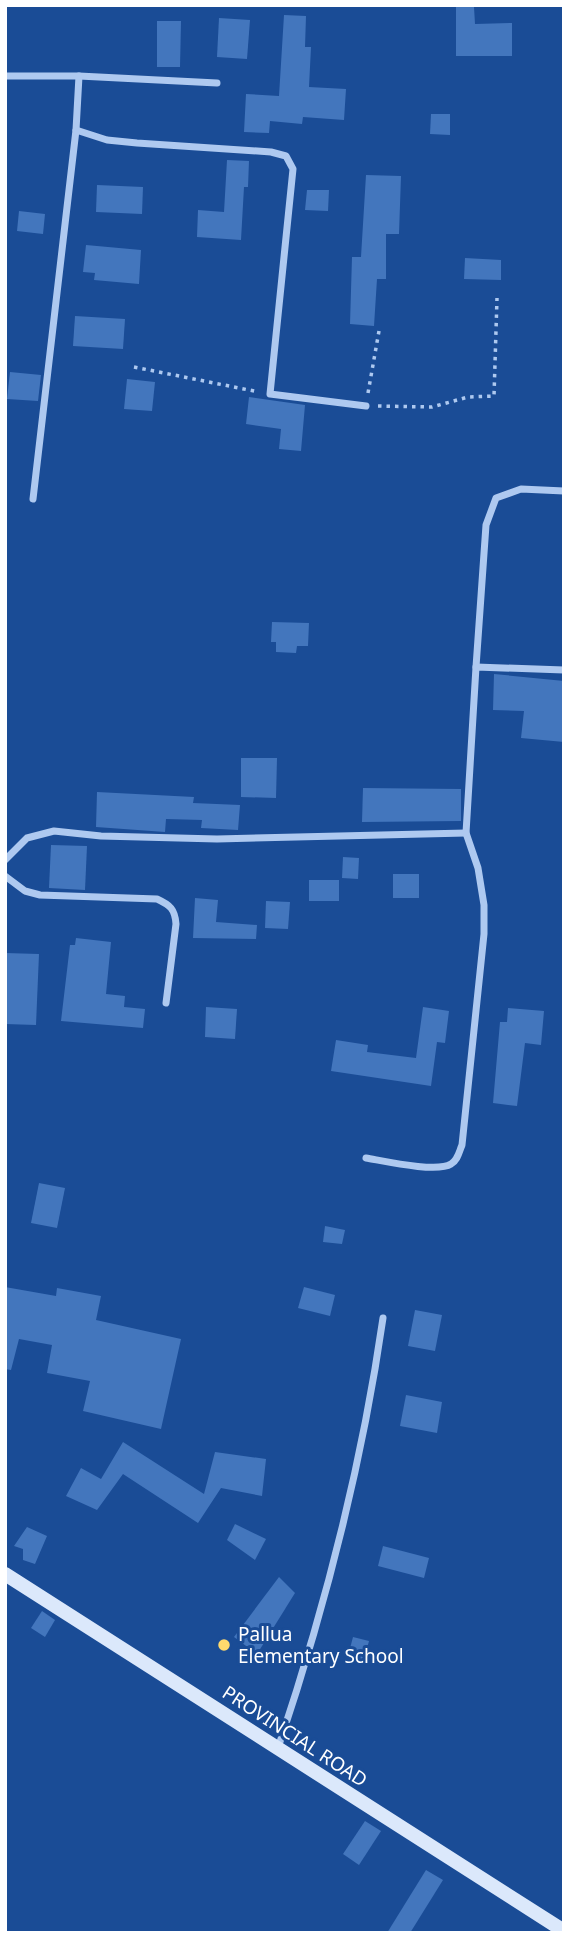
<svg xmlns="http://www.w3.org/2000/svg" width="569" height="1938" viewBox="0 0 569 1938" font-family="'Noto Sans',sans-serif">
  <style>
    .building { fill: #4376bd }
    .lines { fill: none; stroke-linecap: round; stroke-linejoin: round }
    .path { stroke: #aec9f0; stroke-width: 3.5; stroke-dasharray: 3.5 5; stroke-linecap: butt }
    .minor { stroke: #aec9f0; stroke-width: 7 }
    .secondary { stroke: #dbe8fb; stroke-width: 14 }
    .poi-dot { fill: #ffda6d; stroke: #1a4c96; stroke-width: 2.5 }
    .labels { text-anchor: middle; stroke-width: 6; stroke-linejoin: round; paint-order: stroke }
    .poi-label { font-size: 19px; fill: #fff; stroke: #1a4c96; text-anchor: start }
    .street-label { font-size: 19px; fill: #fff; stroke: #1a4c96 }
  </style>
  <rect width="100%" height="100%" fill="#1a4c96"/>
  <!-- building -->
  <g class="building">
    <path d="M 456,7 L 474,7 L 475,24 L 512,23 L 512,56 L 456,56 Z"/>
    <path d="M 284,15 L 306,16 L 305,47 L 311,47 L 309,87 L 346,89 L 344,120 L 303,117 L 302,124 L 270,121 L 269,133 L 244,132 L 246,94 L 279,96 Z"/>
    <path d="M 219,18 L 250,20 L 247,59 L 217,57 Z"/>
    <path d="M 157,21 L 181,21 L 180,67 L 157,67 Z"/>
    <path d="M 431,114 L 450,114 L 450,135 L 430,134 Z"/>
    <path d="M 227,160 L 249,161 L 248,187 L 244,187 L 241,240 L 197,237 L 198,210 L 224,212 Z"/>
    <path d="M 366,175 L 401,176 L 399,234 L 386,234 L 386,279 L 377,279 L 374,326 L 350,324 L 352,257 L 361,257 Z"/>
    <path d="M 97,185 L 143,187 L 142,214 L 96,212 Z"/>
    <path d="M 307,190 L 329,190 L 328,211 L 305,210 Z"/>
    <path d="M 19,211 L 45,214 L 43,234 L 17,231 Z"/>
    <path d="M 86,245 L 141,250 L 139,284 L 94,280 L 95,273 L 83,272 Z"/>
    <path d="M 465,258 L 501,260 L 501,280 L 464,279 Z"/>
    <path d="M 75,316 L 125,319 L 123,349 L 73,346 Z"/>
    <path d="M 10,372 L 41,375 L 38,401 L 7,399 Z"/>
    <path d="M 127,379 L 155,382 L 152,411 L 124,409 Z"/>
    <path d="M 249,397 L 305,405 L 301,451 L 279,449 L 281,429 L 246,424 Z"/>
    <path d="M 272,622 L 309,623 L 308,646 L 297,646 L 296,653 L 276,652 L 276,642 L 271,642 Z"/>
    <path d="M 494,674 L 564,681 L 564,742 L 521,738 L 524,711 L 493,710 Z"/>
    <path d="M 241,758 L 277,758 L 276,798 L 241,797 Z"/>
    <path d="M 363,788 L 461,789 L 461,821 L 362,822 Z"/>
    <path d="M 97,792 L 194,797 L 193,803 L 240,805 L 238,830 L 201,828 L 202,820 L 166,819 L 165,832 L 96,827 Z"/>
    <path d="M 51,845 L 87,846 L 85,890 L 49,888 Z"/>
    <path d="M 343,857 L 359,858 L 358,879 L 342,878 Z"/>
    <rect x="393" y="874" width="26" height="24"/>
    <rect x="309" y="880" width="30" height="21"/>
    <path d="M 195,898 L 218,900 L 216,922 L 257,925 L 256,939 L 193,938 Z"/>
    <path d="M 266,901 L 290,902 L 288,929 L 265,928 Z"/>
    <path d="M 76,938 L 111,942 L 106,994 L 125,996 L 124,1007 L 145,1009 L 143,1028 L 61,1021 L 70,945 L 75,945 Z"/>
    <path d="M 5,953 L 39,954 L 36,1025 L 5,1024 Z"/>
    <path d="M 206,1007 L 237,1009 L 235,1039 L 205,1037 Z"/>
    <path d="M 423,1007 L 449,1011 L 445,1043 L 437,1042 L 431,1086 L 331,1071 L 336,1040 L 368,1045 L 367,1052 L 416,1058 Z"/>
    <path d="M 508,1008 L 544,1011 L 541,1045 L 525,1043 L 517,1106 L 493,1103 L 500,1022 L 507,1022 Z"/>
    <path d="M 39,1183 L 65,1188 L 57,1228 L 31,1223 Z"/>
    <path d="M 325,1226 L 345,1230 L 342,1244 L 323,1242 Z"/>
    <path d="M 5,1287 L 56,1296 L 57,1288 L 101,1296 L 96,1320 L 181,1339 L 161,1429 L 83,1411 L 90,1381 L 47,1373 L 52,1345 L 19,1339 L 11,1370 L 5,1369 Z"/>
    <path d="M 304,1287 L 335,1295 L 330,1316 L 298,1308 Z"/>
    <path d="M 415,1310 L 442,1315 L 435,1351 L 408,1346 Z"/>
    <path d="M 406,1395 L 442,1402 L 437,1433 L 400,1426 Z"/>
    <path d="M 123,1442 L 204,1494 L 215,1452 L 266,1459 L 262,1496 L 221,1488 L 198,1523 L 123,1474 L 97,1510 L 66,1496 L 81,1468 L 101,1479 Z"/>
    <path d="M 235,1524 L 266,1539 L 255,1560 L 227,1540 Z"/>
    <path d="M 27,1527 L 47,1536 L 35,1564 L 23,1560 L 23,1549 L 14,1546 Z"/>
    <path d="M 383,1546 L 429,1558 L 424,1578 L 378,1566 Z"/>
    <path d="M 279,1577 L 295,1593 L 257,1654 L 234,1637 Z"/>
    <path d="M 42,1611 L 55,1620 L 45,1637 L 31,1628 Z"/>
    <path d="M 353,1637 L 369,1641 L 364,1660 L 348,1656 Z"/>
    <path d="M 365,1821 L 381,1831 L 359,1865 L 343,1854 Z"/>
    <path d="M 426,1870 L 443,1880 L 410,1933 L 387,1933 Z"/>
  </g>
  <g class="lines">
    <!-- path -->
    <g class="path">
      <path d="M 134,367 L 259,392"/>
      <path d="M 368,393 L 379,331"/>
      <path d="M 378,406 L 432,407 L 468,397 L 494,396 L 497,298"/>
    </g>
    <!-- minor -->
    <g class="minor">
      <path d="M 5,76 L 79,76 L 76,130 L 33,499"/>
      <path d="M 79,76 L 217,83"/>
      <path d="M 76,130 L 107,140 L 137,143 L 271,152 L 286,156 L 293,169 L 270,394 L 366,406"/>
      <path d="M 476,667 L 486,525 L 496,498 L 521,489 L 564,491"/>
      <path d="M 5,860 L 27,838 L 54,831 L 101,836 L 217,839 L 466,833"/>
      <path d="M 5,876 L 25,891 L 40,895 L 157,899 C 170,905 175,909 176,924 L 166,1003"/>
      <path d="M 366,1158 C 384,1161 437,1173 451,1164 C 458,1160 459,1152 462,1145 L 484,934 L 484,905 L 478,868 L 466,833 L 476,667 L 564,670"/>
      <path d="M 278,1748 C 325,1608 362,1464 383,1318"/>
    </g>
    <!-- secondary -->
    <path class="secondary" d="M 5,1574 L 564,1931"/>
  </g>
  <!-- markers -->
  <circle class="poi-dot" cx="224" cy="1645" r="7"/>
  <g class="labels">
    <!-- poi labels -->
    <g class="poi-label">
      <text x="238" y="1641">Pallua<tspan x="238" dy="22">Elementary School</tspan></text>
    </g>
    <!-- street labels -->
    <g class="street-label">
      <text transform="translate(295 1736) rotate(33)" y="7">PROVINCIAL ROAD</text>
    </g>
  </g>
  <!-- border -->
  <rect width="569" height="1938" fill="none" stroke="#ffffff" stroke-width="14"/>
</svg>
